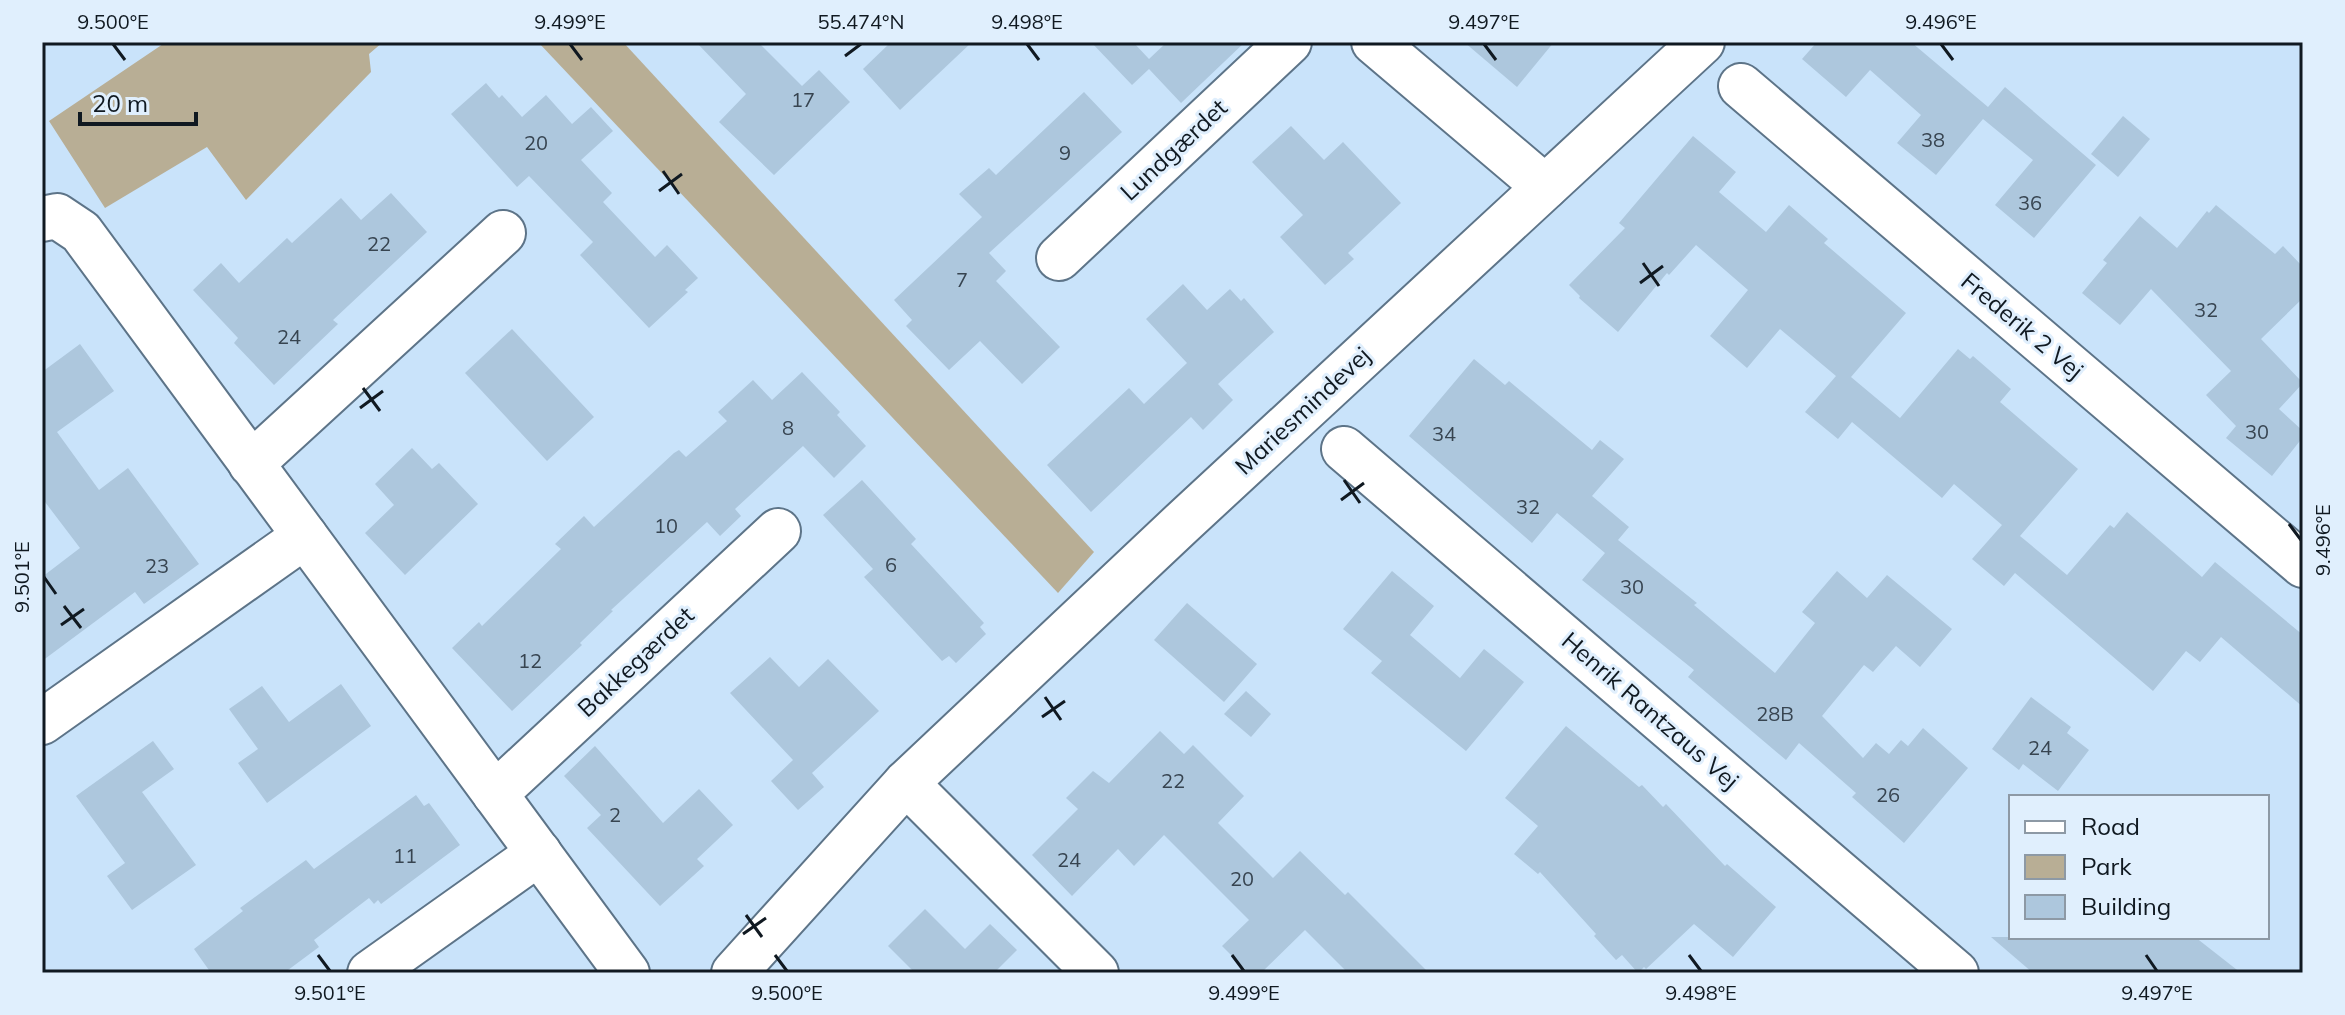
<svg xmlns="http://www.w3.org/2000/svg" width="2345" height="1015" viewBox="0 0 2345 1015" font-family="Mulish,sans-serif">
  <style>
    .green { fill: #b8ae95 }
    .building { fill: #adc7dd }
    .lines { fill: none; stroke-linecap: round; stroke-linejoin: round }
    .minor-casing { stroke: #5d7488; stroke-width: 48 }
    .minor { stroke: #fff; stroke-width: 44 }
    .ticks { fill: none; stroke: #101921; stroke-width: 3 }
    .labels { text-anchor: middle; stroke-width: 6; stroke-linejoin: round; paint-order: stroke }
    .number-label { font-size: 20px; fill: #374450 }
    .street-label { font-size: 24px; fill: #101921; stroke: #e0effd }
    .neatline { fill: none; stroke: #101921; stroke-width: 3 }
    .ticks-label { font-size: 20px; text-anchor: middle; fill: #101921 }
  </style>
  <rect width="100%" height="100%" fill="#c9e3fa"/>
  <!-- green -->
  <g class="green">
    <path d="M 166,42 L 383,42 L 369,54 L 371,72 L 246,200 L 207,147 L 105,208 L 49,121 Z"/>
    <path d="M 538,42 L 623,42 L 1094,552 L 1058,593 Z"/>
  </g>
  <!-- building -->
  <g class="building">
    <path d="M 696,42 L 758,42 L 802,86 L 819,70 L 850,102 L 774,175 L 719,122 L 746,94 Z"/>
    <path d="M 891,42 L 972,42 L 900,110 L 863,69 Z"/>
    <path d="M 1091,42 L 1133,42 L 1149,59 L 1167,42 L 1245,42 L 1181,103 L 1149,69 L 1132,85 Z"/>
    <path d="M 1464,42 L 1554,42 L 1517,87 Z"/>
    <path d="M 1817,42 L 1911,42 L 1988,107 L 2005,87 L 2096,165 L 2034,238 L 1995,205 L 2033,160 L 1983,119 L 1936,175 L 1897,143 L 1921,115 L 1870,70 L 1846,97 L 1802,59 Z"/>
    <path d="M 486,83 L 499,98 L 502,95 L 522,117 L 546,95 L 572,124 L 591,107 L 613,131 L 581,160 L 612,193 L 603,202 L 655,257 L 667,245 L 698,278 L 685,290 L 688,292 L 649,328 L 580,255 L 593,242 L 529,176 L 517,187 L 451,114 Z"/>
    <path d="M 1084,92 L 1122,132 L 989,253 L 1006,271 L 996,281 L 1060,347 L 1022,384 L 980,341 L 949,370 L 906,326 L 912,320 L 894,300 L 982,217 L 959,194 L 989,168 L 996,175 Z"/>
    <path d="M 2123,116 L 2150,139 L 2118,177 L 2091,154 Z"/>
    <path d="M 1291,126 L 1324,160 L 1343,142 L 1401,203 L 1348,253 L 1354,259 L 1325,285 L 1280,237 L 1303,215 L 1252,162 Z"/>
    <path d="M 1693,136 L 1736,172 L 1719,192 L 1766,232 L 1789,205 L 1828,239 L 1824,243 L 1906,313 L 1851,377 L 1900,418 L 1958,349 L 1970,359 L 1973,356 L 2011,389 L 2000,402 L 2078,469 L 2020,536 L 2067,575 L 2110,525 L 2114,528 L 2127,512 L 2202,577 L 2215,562 L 2303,635 L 2303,707 L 2221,637 L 2200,662 L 2186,651 L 2153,691 L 2015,573 L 2004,586 L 1972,559 L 2002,525 L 1954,484 L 1942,498 L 1852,422 L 1838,439 L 1805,412 L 1836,376 L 1780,329 L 1747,368 L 1710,336 L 1748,290 L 1696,245 L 1669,275 L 1667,273 L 1618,332 L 1579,298 L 1580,296 L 1569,285 L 1625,228 L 1619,223 Z"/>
    <path d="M 391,193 L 427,232 L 333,320 L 338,324 L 274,385 L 234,343 L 238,338 L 193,290 L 221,263 L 239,283 L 287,238 L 292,243 L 341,198 L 361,220 Z"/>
    <path d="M 2216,205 L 2275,254 L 2283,246 L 2303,267 L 2303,298 L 2261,339 L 2303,383 L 2279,409 L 2303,431 L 2303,437 L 2272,476 L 2226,438 L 2236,426 L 2206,395 L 2231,371 L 2151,289 L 2120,325 L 2082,293 L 2107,263 L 2103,260 L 2140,216 L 2177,248 L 2207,211 L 2209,213 Z"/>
    <path d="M 1183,284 L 1207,310 L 1230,289 L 1241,301 L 1244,298 L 1274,332 L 1218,384 L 1233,400 L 1203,430 L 1191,417 L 1091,512 L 1047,465 L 1129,388 L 1144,404 L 1187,363 L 1146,319 Z"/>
    <path d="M 512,329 L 594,417 L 547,461 L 465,373 Z"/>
    <path d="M 80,344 L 114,391 L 57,432 L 99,490 L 128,468 L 199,564 L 144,604 L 135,592 L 42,661 L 42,577 L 80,548 L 42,498 L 42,372 Z"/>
    <path d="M 1474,359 L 1505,385 L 1509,381 L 1592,450 L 1600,440 L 1624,459 L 1592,496 L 1629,527 L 1618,540 L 1697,603 L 1694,605 L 1775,673 L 1815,623 L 1802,612 L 1837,571 L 1867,598 L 1887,575 L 1952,629 L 1920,667 L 1896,646 L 1873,672 L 1864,665 L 1822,716 L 1863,758 L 1876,743 L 1889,754 L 1901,740 L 1908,746 L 1923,728 L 1968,768 L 1904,843 L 1852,797 L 1856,793 L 1799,743 L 1786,760 L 1688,677 L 1694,670 L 1582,580 L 1605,553 L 1557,513 L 1532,543 L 1409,436 Z"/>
    <path d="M 802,372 L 840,412 L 837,415 L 866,446 L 834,478 L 803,446 L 735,509 L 741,516 L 720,536 L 707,522 L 611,610 L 613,611 L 580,643 L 582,645 L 512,711 L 452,648 L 479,622 L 482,626 L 561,549 L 555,544 L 584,516 L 594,527 L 674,453 L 679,450 L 686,457 L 727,421 L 718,412 L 753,380 L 772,400 Z"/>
    <path d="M 412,448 L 432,469 L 439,463 L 478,504 L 405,575 L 365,533 L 394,505 L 375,484 Z"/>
    <path d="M 862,480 L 916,539 L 911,544 L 984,623 L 980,627 L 986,634 L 956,663 L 949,656 L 942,661 L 864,577 L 873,569 L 823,515 Z"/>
    <path d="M 1392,571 L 1434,606 L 1410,635 L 1460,678 L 1484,649 L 1524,682 L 1466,751 L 1371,673 L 1382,661 L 1343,629 Z"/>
    <path d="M 1187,603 L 1257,664 L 1224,702 L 1154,640 Z"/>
    <path d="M 770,657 L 799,687 L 828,659 L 879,711 L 812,773 L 824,787 L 798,810 L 771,781 L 793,760 L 730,693 Z"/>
    <path d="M 341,684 L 371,726 L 267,803 L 238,763 L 258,749 L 229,709 L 262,686 L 289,722 Z"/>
    <path d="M 1246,691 L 1271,714 L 1251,737 L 1224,714 Z"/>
    <path d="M 2031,697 L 2071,727 L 2067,733 L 2089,750 L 2058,791 L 2023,764 L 2019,770 L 1992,749 Z"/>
    <path d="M 1566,726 L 1639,787 L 1642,785 L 1663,807 L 1666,804 L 1725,866 L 1727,864 L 1776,907 L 1733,957 L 1694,924 L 1646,969 L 1644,967 L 1638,973 L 1622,955 L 1616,960 L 1594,936 L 1596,934 L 1540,872 L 1538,874 L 1514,854 L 1538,826 L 1505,798 Z"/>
    <path d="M 1160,731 L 1184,754 L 1193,745 L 1244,796 L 1218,823 L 1273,878 L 1300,851 L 1345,895 L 1348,892 L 1429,973 L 1348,973 L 1305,930 L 1261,973 L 1249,973 L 1222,946 L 1249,920 L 1164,835 L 1134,866 L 1118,849 L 1072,896 L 1032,855 L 1078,809 L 1066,798 L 1093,771 L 1109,783 Z"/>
    <path d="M 153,741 L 174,769 L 142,792 L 196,865 L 132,910 L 107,876 L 125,863 L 76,796 Z"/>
    <path d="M 595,746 L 663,823 L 699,789 L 733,825 L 697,859 L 704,866 L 660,906 L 587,828 L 601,815 L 564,776 Z"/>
    <path d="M 416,795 L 424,806 L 429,803 L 460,845 L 381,904 L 378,900 L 374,904 L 369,898 L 314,940 L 319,947 L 284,973 L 211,973 L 194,949 L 243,911 L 240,908 L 306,860 L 314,869 Z"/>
    <path d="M 925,909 L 965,949 L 990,924 L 1017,950 L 994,973 L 915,973 L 888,946 Z"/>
    <path d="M 1991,937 L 2195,937 L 2241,973 L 2033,973 Z"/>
  </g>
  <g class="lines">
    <defs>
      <g id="minor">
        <path d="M 1374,42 L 1545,187"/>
        <path d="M 1741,86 L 2303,565"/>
        <path d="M 42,219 L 57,216 L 81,232 L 627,973"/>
        <path d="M 1059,258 L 1289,42"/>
        <path d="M 1344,449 L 1956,973"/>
        <path d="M 251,464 L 503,233"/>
        <path d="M 42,722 L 305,536"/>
        <path d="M 906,783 L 1096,973"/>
        <path d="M 495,794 L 778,531"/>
        <path d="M 370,973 L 539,853"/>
        <path d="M 734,973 L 906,783 L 1181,524 L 1702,42"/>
      </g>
    </defs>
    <!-- minor casing -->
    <use href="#minor" class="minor-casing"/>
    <!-- minor -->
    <use href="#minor" class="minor"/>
  </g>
  <!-- ticks -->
  <path class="ticks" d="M 113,44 L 125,60M 570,44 L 582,60M 1027,44 L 1039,60M 1484,44 L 1496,60M 1941,44 L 1953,60M 845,56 L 861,44M 663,171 L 679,194M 659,191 L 682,174M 1643,263 L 1659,286M 1640,283 L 1663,266M 363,388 L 380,411M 360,408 L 383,391M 1344,480 L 1360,503M 1341,500 L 1364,483M 2289,524 L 2301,540M 44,577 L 56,594M 64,606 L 81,628M 61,625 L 84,609M 1045,697 L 1061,720M 1042,717 L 1065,701M 746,915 L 762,937M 743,934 L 766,918M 318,955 L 330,971M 775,955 L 787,971M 1232,955 L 1244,971M 1689,955 L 1701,971M 2146,955 L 2157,971"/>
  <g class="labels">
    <!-- number labels -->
    <g class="number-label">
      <text x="803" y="107">17</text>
      <text x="1933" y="147">38</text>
      <text x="536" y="150">20</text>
      <text x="1065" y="160">9</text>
      <text x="2030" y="210">36</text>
      <text x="379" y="251">22</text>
      <text x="962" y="287">7</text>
      <text x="2206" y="317">32</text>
      <text x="289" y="344">24</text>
      <text x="788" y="435">8</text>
      <text x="2257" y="439">30</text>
      <text x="1444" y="441">34</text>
      <text x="1528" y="514">32</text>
      <text x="666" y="533">10</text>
      <text x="891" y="572">6</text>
      <text x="157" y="573">23</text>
      <text x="1632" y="594">30</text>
      <text x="530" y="668">12</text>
      <text x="1775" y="721">28B</text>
      <text x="2040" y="755">24</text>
      <text x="1173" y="788">22</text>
      <text x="1888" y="802">26</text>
      <text x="615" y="822">2</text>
      <text x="405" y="863">11</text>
      <text x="1069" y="867">24</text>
      <text x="1242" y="886">20</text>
    </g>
    <!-- street labels -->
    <g class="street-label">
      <text transform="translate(1174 150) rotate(-43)" y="8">Lundgærdet</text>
      <text transform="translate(2022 326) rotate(40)" y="8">Frederik 2 Vej</text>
      <text transform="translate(1303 411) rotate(-43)" y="8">Mariesmindevej</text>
      <text transform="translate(636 662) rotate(-43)" y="8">Bakkegærdet</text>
      <text transform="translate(1650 711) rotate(41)" y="8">Henrik Rantzaus Vej</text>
    </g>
  </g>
  <!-- border -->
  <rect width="2345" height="1015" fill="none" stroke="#e0effd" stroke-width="88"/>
  <!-- legend -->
  <rect x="2009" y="795" width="260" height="144" fill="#e0effd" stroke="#8d99a5" stroke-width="2"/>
  <rect x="2025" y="821" width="40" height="12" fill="#ffffff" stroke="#8d99a5" stroke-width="2"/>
  <text x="2081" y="835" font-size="24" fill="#101921">Road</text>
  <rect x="2025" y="855" width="40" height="24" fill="#b8ae95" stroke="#8d99a5" stroke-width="2"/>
  <text x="2081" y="875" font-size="24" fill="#101921">Park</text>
  <rect x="2025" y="895" width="40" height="24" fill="#adc7dd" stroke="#8d99a5" stroke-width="2"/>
  <text x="2081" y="915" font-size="24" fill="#101921">Building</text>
  <!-- scale -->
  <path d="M80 112v12h116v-12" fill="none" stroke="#101921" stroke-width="4"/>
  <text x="92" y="112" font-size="24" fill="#101921" stroke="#e0effd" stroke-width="6" paint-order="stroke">20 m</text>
  <rect x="44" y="44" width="2257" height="927" class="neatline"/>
  <g class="ticks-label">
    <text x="113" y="29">9.500°E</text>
    <text x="570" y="29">9.499°E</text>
    <text x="861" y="29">55.474°N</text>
    <text x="1027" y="29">9.498°E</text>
    <text x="1484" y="29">9.497°E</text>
    <text x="1941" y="29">9.496°E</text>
    <text transform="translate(2323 540) rotate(-90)" y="7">9.496°E</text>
    <text transform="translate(22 577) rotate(-90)" y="7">9.501°E</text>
    <text x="330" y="1000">9.501°E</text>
    <text x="787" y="1000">9.500°E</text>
    <text x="1244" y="1000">9.499°E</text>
    <text x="1701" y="1000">9.498°E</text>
    <text x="2157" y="1000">9.497°E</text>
  </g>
</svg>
